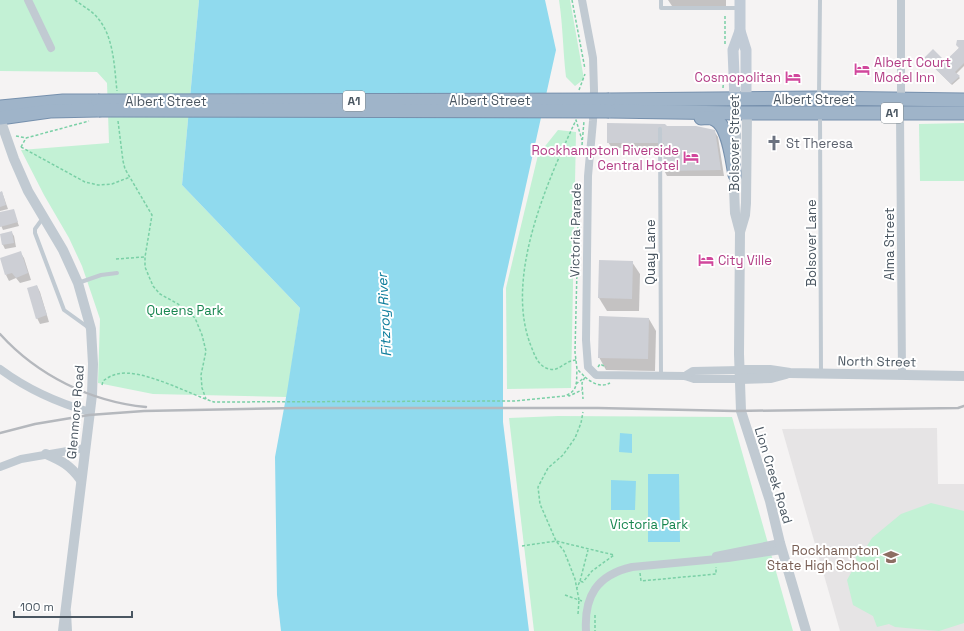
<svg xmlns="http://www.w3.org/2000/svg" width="964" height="631" viewBox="0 0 964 631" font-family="'Space Grotesk',sans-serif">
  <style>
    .education { fill: #e6e4e5 }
    .green { fill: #c3f1d5 }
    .water { fill: #90daee }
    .shadow { fill: #0003 }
    .building { fill: #cdcfd5 }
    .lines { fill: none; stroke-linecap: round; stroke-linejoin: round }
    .trunk-casing { stroke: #7690ad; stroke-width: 15 }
    .path { stroke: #7ad0a6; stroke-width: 1.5; stroke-dasharray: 3 2; stroke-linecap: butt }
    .service { stroke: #c1cad2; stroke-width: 4 }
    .minor { stroke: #c1cad2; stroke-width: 8 }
    .tertiary { stroke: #c1cad2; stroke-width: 10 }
    .secondary { stroke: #c1cbd6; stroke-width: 11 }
    .trunk { stroke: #9fb4c9; stroke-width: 13 }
    .rail { stroke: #b5b8bd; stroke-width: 2.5 }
    .trunk-bridge-casing { stroke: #7690ad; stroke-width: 15; stroke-linecap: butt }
    .trunk-bridge { stroke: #9fb4c9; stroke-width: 13 }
    .labels { text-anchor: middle; stroke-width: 4; stroke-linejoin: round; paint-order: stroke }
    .shield { fill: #fff; stroke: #808990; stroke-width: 1 }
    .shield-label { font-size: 12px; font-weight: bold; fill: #4a5661 }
    .hotel-label { font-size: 13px; fill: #b23c85; stroke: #fff; text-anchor: start }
    .street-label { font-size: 13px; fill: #4a5661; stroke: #fff }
    .worship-label { font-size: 13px; fill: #5b616d; stroke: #fff; text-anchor: start }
    .park-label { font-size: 13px; fill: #17864f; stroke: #fff }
    .education-label { font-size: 13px; fill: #785e54; stroke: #fff; text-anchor: end }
    .water-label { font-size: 14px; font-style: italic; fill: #0c7c9b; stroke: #fff }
  </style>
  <rect width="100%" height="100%" fill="#f5f3f3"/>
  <!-- education -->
  <path class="education" d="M 937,428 L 938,484 L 964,484 L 964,631 L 840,631 L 782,429 Z"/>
  <!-- green -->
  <g class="green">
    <path d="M 0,0 L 199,0 L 182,185 L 300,308 L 287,397 L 153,394 L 98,383 L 100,319 L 82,266 L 69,238 L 44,195 L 21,150 L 109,143 L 107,83 L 97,72 L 0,71 Z"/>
    <path d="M 559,0 L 570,0 L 584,79 L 575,86 L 566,77 C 563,52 563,26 559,0 Z"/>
    <path d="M 964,123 L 964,181 L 920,181 L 919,124 Z"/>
    <path d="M 558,130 L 576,132 L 571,388 L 507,389 L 506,288 L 538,155 Z"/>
    <path d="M 558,416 L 732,417 L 793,631 L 534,631 L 509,418 Z"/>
    <path d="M 931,503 L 964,511 L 964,623 L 939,631 L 895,627 L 889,624 L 877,627 L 873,616 L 853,605 L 847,580 L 857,562 L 854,550 L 867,546 L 872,538 L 901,514 Z"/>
  </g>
  <!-- water -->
  <g class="water">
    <path d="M 199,0 L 545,0 L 556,50 L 503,289 L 503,422 L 529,631 L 281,631 L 277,595 L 275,457 L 287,392 L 300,308 L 182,185 Z"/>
    <path d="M 620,433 L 632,434 L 632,453 L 619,452 Z"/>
    <path d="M 648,474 L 679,474 L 680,542 L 648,542 Z"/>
    <path d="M 611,480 L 636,481 L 635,510 L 611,510 Z"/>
  </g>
  <!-- shadow -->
  <g class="shadow">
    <path d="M 668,0 L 726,0 L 726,6 L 672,6 Z"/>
    <path d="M 964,41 L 964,66 L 956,74 L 960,78 L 952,85 L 926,59 L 945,63 L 959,48 Z"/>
    <path d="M 667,127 L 714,131 L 718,137 L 724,176 L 667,176 L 664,170 L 665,148 L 612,148 L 608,142 Z"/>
    <path d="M 2,192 L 8,209 L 0,211 L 0,193 Z"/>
    <path d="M 13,210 L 19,226 L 3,230 L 0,223 L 0,213 Z"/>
    <path d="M 12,233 L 14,236 L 16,247 L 5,249 L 3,245 L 1,234 Z"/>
    <path d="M 20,252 L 24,258 L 31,280 L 20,283 L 16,278 L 9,281 L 6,275 Z"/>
    <path d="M 600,261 L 632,262 L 640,274 L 639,311 L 607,311 L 599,298 Z"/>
    <path d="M 37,286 L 40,292 L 49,322 L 40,324 L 37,318 Z"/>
    <path d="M 649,319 L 656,331 L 655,371 L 606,370 L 599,357 Z"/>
  </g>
  <!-- building -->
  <g class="building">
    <path d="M 957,40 L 964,40 L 964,63 L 955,72 L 960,76 L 951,84 L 924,58 L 933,49 L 945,61 L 959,48 L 956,45 Z"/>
    <path d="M 607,123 L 665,124 L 667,126 L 696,126 L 715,130 L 721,170 L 663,171 L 664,143 L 607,143 Z"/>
    <path d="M 2,191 L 6,205 L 0,207 L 0,192 Z"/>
    <path d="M 14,209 L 18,222 L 0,227 L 0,212 Z"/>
    <path d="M 12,231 L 14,243 L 2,245 L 0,234 Z"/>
    <path d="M 21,251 L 28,273 L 16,278 L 12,273 L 5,275 L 0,258 Z"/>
    <path d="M 599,260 L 633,261 L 632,299 L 598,298 Z"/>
    <path d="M 37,285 L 47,315 L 36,319 L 27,288 Z"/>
    <path d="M 599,316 L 649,318 L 648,359 L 598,358 Z"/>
  </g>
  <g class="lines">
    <defs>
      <g id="trunk">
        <path d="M 609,100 L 819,98 L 964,100"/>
        <path d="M 0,107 L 63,101 L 98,101"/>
        <path d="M 609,111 L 736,113 L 964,113"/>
        <path d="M 0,118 L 50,111 L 99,110"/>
        <path d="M 701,118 C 705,118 711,117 714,119 C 729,125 732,161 735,175"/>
      </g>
    </defs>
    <!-- trunk casing -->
    <use href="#trunk" class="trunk-casing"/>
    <!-- path -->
    <g class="path">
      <path d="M 75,0 C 81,5 89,9 95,15 C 114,34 114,65 117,91"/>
      <path d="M 572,0 L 585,69"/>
      <path d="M 725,44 L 725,14"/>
      <path d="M 723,88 L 724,74"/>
      <path d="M 579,90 L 585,74"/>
      <path d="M 118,121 L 123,161 L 125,169 L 152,215 L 145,257 L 145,267 L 153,286 L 160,294 L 178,304 L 195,318 L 202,335 L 206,351 L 201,375 L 202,388 L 206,399"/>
      <path d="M 16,136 L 26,138 L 89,121"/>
      <path d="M 582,145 L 584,121"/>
      <path d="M 21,147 L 85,182 L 98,185 L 112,184 L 130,177"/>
      <path d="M 21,147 L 26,138"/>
      <path d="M 579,186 L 575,352 L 577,369 L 585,377 L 582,383 L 583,399"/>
      <path d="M 116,259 L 144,257"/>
      <path d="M 576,360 C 564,361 559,372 549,369 C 538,366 535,356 531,346 C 504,278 547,182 576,120 L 582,140"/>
      <path d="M 598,367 L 600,364 L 606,367"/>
      <path d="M 585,377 C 592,383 601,388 610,383"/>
      <path d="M 576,384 L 584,378"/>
      <path d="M 102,385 L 103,381 C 107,378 112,375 117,374 C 142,368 189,394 214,402 L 515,401 L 564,396 C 579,391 576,383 577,369"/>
      <path d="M 568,395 L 569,396 L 582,390"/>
      <path d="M 522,546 L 556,541 L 614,555 L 592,571 L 583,582 L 580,581 L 577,588"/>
      <path d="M 640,573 L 641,581 L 716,574 L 716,567"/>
      <path d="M 580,581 L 588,550"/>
      <path d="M 565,595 L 579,600"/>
      <path d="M 579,600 L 575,579 L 570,566 L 564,551 L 556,541 L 540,504 L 538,487 L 548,468 L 563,455 L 575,438 L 581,423 L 583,412"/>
      <path d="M 578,614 L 579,600 L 582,601"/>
      <path d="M 595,615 L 595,631"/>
    </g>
    <!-- service -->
    <g class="service">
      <path d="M 661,0 L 661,8 L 739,8"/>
      <path d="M 819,95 L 820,0"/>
      <path d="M 820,115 L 821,373"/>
      <path d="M 660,129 L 661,375"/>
      <path d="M 43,218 L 35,229 L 35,233 L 64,310 L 89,328"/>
      <path d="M 78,283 L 101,275 L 117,273"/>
      <path d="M 69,612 L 70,631"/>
    </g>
    <!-- minor -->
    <g class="minor">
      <path d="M 28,0 L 51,48"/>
      <path d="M 582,0 L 593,58 L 594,90 L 593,121 L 588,176 L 586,340 L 588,367 L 596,375 L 685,376 L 694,379 L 740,379"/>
      <path d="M 901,100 L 901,0"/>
      <path d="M 900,113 L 902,374"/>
      <path d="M 0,369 C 27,389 58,403 90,412"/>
      <path d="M 685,376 L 693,371 L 740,370"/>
      <path d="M 0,467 L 21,459 L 85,448"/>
      <path d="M 716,556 L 780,543"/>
      <path d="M 586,631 C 584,596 597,575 632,567 L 728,558 L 782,550"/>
    </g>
    <!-- tertiary -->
    <g class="tertiary">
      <path d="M 736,113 L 736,156 L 734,188 L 735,213 L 740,232"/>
      <path d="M 747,113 L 746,203 L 745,215 L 740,232 L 739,354 L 741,411 L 770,501 L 780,543 L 806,631"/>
      <path d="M 0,119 L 14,159 L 28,191 L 63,250 L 78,283 L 91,329 L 93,364 L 92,395 L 63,631"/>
      <path d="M 740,370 L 770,370 L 790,373 L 964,376"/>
      <path d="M 740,379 L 771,378 L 786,374"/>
      <path d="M 46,454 C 62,461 70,465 81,480"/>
    </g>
    <!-- secondary -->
    <g class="secondary">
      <path d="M 740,0 L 740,31 L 746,50 L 746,99"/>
      <path d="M 735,99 L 733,50 L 740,31"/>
    </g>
    <!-- trunk -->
    <use href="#trunk" class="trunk"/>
    <!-- rail -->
    <g class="rail">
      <path d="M 0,334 C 37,375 91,402 146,407"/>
      <path d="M 0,433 L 35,424 L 89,415 L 144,411 L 297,408 L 598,408 L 735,411 L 958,408 L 964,406"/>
    </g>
    <defs>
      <g id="trunk-bridge">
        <path d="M 98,101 L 609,100"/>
        <path d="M 99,110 L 609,111"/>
      </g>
    </defs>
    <!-- trunk-bridge casing -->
    <use href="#trunk-bridge" class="trunk-bridge-casing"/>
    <!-- trunk-bridge -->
    <use href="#trunk-bridge" class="trunk-bridge"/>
  </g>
  <!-- icons -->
  <defs>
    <symbol id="hotel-bare" viewBox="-9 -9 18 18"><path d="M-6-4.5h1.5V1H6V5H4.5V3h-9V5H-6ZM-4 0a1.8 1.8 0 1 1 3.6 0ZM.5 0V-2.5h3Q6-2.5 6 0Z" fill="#d1479c" stroke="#fff" stroke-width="2.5" paint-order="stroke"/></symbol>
    <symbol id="church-bare" viewBox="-9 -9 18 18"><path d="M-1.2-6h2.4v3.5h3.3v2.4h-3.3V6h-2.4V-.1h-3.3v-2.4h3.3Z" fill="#6b7280" stroke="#fff" stroke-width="2.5" paint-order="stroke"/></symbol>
    <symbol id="school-bare" viewBox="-9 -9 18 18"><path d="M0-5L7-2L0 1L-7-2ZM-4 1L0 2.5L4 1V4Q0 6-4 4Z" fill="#8d6e63" stroke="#fff" stroke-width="2.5" paint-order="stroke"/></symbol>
  </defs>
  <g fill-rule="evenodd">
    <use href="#hotel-bare" x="851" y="58" width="22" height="22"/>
    <use href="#hotel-bare" x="782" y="66" width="22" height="22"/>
    <use href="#church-bare" x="763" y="132" width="22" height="22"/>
    <use href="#hotel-bare" x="680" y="146" width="22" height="22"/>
    <use href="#hotel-bare" x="695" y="249" width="22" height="22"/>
    <use href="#school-bare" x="880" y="546" width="22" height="22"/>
  </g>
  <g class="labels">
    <!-- shield labels -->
    <g class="shield">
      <rect x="343" y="91" width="22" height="20" rx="3"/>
      <rect x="881" y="103" width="22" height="20" rx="3"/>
    </g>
    <g class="shield-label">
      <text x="354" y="105">A1</text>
      <text x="892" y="117">A1</text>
    </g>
    <!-- hotel labels -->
    <g class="hotel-label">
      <text x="874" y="67">Albert Court<tspan x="874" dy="15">Model Inn</tspan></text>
      <text x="781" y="82" text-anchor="end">Cosmopolitan</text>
      <text x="679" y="155" text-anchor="end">Rockhampton Riverside<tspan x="679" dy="15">Central Hotel</tspan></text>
      <text x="718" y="265">City Ville</text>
    </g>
    <!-- street labels -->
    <g class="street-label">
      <text x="814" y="104">Albert Street</text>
      <text x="490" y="105">Albert Street</text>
      <text x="166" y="106">Albert Street</text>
      <text transform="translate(734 143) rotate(-90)" y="5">Bolsover Street</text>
      <text transform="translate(575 230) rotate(-89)" y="5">Victoria Parade</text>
      <text transform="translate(811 243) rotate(-90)" y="5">Bolsover Lane</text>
      <text transform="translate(889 244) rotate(-90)" y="5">Alma Street</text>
      <text transform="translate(650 252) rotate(-90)" y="5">Quay Lane</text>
      <text transform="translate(877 361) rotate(1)" y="5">North Street</text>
      <text transform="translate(75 412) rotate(-85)" y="5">Glenmore Road</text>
      <text transform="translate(774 475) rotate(73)" y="5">Lion Creek Road</text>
    </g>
    <!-- worship labels -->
    <g class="worship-label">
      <text x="786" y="148">St Theresa</text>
    </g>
    <!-- park labels -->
    <g class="park-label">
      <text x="185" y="315">Queens Park</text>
      <text x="649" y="529">Victoria Park</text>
    </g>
    <!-- education labels -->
    <g class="education-label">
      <text x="879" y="555">Rockhampton<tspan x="879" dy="15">State High School</tspan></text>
    </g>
    <!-- water labels -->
    <g class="water-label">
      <text transform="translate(384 315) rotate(-93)" y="5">Fitzroy River</text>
    </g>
  </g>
  <!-- scale -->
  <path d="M14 611v6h118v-6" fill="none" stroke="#4a5661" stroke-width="2"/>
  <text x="20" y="611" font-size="12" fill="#4a5661" stroke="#ffffff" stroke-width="3" paint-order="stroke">100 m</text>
</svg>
